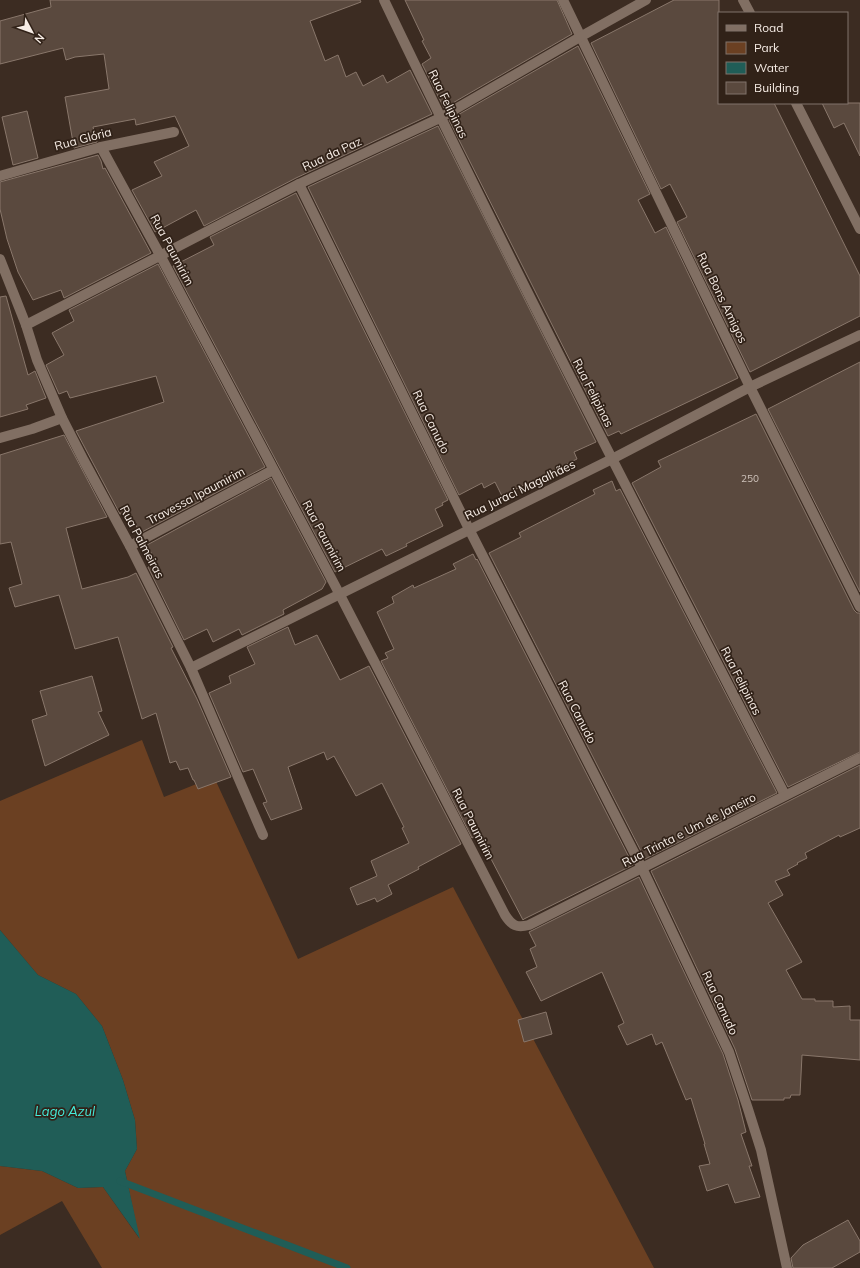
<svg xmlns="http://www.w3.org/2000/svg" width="860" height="1268" viewBox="0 0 860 1268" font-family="Mulish,sans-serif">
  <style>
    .green { fill: #6b4022 }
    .water { fill: #205d57 }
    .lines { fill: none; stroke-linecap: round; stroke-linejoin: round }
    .stream { stroke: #205d57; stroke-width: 7 }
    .building { fill: #5a493e; stroke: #89776b }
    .street { stroke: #816f63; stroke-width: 10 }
    .labels { text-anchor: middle; stroke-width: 3.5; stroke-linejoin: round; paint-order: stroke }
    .number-label { font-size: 10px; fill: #cfc3bb }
    .street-label { font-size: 12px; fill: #f6ece5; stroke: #312218 }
    .water-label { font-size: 13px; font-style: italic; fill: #44ecdb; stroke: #312218 }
  </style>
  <rect width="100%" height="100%" fill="#3c2c22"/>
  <!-- green -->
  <path class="green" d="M 142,740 L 164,797 L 214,777 L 298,959 L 453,887 L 654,1268 L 102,1268 L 62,1201 L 0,1235 L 0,1166 L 42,1171 L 78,1188 L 103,1187 L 139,1238 L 125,1171 L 137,1149 L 135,1120 L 123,1080 L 102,1026 L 76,994 L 38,975 L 0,930 L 0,801 Z"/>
  <!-- water -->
  <path class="water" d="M 0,930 L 38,975 L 76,994 L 102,1026 L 123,1080 L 135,1120 L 137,1149 L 125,1171 L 140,1239 L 103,1187 L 78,1188 L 42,1171 L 0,1166 Z"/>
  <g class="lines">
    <!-- stream -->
    <path class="stream" d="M 120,1181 L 347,1268"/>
  </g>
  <!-- building -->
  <g class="building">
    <path d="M 50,0 L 360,0 L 361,2 L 310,21 L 325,61 L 338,55 L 346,77 L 356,72 L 363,86 L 383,75 L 387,83 L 410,70 L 432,114 L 296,178 L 204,226 L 196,210 L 155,232 L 132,190 L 162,176 L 154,162 L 189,146 L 175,116 L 136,125 L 135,119 L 93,127 L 97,142 L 74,148 L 65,97 L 109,89 L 104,54 L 75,57 L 66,60 L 63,48 L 0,64 L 0,21 L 51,7 Z"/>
    <path d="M 405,0 L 557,0 L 572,34 L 444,108 L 422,64 L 431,58 L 422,41 L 424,40 Z"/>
    <path d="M 674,0 L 719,0 L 719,103 L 774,103 L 860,276 L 860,316 L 750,372 L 677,222 L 687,217 L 670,184 L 661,189 L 591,43 Z"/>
    <path d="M 578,46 L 650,194 L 638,200 L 655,233 L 666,227 L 738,378 L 621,434 L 619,431 L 608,436 L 449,120 Z"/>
    <path d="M 822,103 L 860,103 L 860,156 L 844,123 L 834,128 Z"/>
    <path d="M 27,111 L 38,158 L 13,165 L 2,117 Z"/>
    <path d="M 438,126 L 596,442 L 574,452 L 577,459 L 502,496 L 495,482 L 484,488 L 482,483 L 459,495 L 308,187 Z"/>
    <path d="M 98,155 L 101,161 L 103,169 L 105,168 L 151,253 L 64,298 L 61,290 L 33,300 L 18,272 L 7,239 L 0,209 L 0,182 Z"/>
    <path d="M 296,193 L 448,500 L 442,503 L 443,505 L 435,509 L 443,526 L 406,544 L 407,546 L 386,556 L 382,549 L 335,572 L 173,266 L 214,245 L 210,237 Z"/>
    <path d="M 158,264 L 265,467 L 140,533 L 129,512 L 120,514 L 76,431 L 164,402 L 156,376 L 70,398 L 67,391 L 59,394 L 46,365 L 64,355 L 52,333 L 74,321 L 69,310 Z"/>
    <path d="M 6,296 L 28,375 L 35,371 L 46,398 L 26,405 L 28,409 L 0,417 L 0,297 Z"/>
    <path d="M 860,362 L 860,592 L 768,409 Z"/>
    <path d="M 756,414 L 854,610 L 857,613 L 860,613 L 860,752 L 788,787 L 632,483 L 661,467 L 658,461 Z"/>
    <path d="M 64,435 L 107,517 L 66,528 L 82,589 L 128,577 L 136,573 L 173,647 L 171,648 L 197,699 L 231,777 L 198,789 L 194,780 L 193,780 L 188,768 L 180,770 L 176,761 L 170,763 L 156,713 L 142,719 L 118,637 L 75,649 L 59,595 L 15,607 L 9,588 L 22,584 L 11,542 L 0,544 L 0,455 Z"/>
    <path d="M 271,478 L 326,582 L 322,589 L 283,610 L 284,614 L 242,635 L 239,629 L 213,642 L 207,629 L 184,640 L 148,567 L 156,562 L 147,545 Z"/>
    <path d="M 612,481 L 616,491 L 620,489 L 777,793 L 645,859 L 489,553 L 521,537 L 519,533 L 595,494 L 593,490 Z"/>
    <path d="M 473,554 L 476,560 L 477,559 L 633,865 L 524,919 L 523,920 L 478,834 L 472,838 L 381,661 L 388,658 L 385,653 L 394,649 L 377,612 L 394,603 L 392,597 L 413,585 L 414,588 L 456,569 L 453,564 Z"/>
    <path d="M 288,627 L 295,645 L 317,635 L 340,680 L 369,666 L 461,844 L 418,867 L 419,869 L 388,885 L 392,894 L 377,902 L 375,898 L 357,905 L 350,888 L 377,876 L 371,861 L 409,843 L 402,828 L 404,827 L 382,783 L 356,796 L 334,756 L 327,760 L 324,752 L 288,767 L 302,809 L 271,820 L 263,803 L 267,802 L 253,769 L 243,772 L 209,693 L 231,683 L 229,676 L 255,664 L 247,647 Z"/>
    <path d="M 92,676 L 102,711 L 98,712 L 109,735 L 45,766 L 32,720 L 47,715 L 40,691 Z"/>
    <path d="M 860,765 L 860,828 L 840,837 L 839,835 L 805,853 L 807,858 L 797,863 L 798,864 L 787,870 L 790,875 L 775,881 L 783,895 L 768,903 L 802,962 L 786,970 L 802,999 L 815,999 L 815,1001 L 833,1001 L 833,1007 L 850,1006 L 850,1020 L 860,1020 L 860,1060 L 802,1055 L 800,1095 L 791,1095 L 790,1098 L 784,1098 L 784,1100 L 752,1100 L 735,1049 L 651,871 Z"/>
    <path d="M 639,877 L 723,1054 L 738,1100 L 746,1132 L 741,1134 L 752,1166 L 749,1166 L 760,1197 L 735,1203 L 728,1184 L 707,1191 L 699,1166 L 710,1164 L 704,1144 L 705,1144 L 691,1098 L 686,1100 L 662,1042 L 656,1045 L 652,1034 L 627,1045 L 618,1026 L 624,1023 L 602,972 L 541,1001 L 526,972 L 537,967 L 530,949 L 536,946 L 529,932 Z"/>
    <path d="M 546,1012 L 552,1034 L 524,1042 L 518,1020 Z"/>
    <path d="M 848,1220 L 860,1241 L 860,1252 L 832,1268 L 793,1268 L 791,1258 L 803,1245 Z"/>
  </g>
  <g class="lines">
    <!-- street -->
    <g class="street">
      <path d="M 384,0 C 512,268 649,531 785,795"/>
      <path d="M 563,0 L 750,387 L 860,607"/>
      <path d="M 743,0 L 750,13"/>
      <path d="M 796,103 L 860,229"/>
      <path d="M 101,147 L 160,255 L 340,595 L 505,915 C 512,926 517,928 529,925 L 860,758"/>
      <path d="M 0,176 L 101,147 L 174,132"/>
      <path d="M 299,184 L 469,529 L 642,868 L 729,1052 L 748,1109 L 761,1150 L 787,1268"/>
      <path d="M 0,259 L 26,325 L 37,360 L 62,418 L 84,461 L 130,546 L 191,668 L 263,835"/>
      <path d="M 26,325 L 299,184 L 440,118 L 580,37 L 646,0"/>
      <path d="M 0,438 L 32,429 L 62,418"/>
      <path d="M 130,546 L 273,470"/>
      <path d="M 191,668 L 612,459 L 750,387 L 860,335"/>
    </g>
  </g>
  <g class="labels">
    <!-- number labels -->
    <g class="number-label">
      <text x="750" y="482">250</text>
    </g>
    <!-- street labels -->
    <g class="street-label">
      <text transform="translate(448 104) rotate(64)" y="4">Rua Felipinas</text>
      <text transform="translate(83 139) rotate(-15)" y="4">Rua Glória</text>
      <text transform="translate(332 154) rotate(-25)" y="4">Rua da Paz</text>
      <text transform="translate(172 250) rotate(62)" y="4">Rua Paumirim</text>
      <text transform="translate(722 298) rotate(64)" y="4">Rua Bons Amigos</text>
      <text transform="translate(593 393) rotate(63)" y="4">Rua Felipinas</text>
      <text transform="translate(431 422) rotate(64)" y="4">Rua Canudo</text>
      <text transform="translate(520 490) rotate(-26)" y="4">Rua Juraci Magalhães</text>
      <text transform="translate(196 496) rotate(-28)" y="4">Travessa Ipaumirim</text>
      <text transform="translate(324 536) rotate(62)" y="4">Rua Paumirim</text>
      <text transform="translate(142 542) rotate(62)" y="4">Rua Palmeiras</text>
      <text transform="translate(741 681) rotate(63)" y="4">Rua Felipinas</text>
      <text transform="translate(577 712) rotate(63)" y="4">Rua Canudo</text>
      <text transform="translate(473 824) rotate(63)" y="4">Rua Paumirim</text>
      <text transform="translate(689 830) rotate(-27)" y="4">Rua Trinta e Um de Janeiro</text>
      <text transform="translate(720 1003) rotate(65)" y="4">Rua Canudo</text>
    </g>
    <!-- water labels -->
    <g class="water-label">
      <text x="65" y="1116">Lago Azul</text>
    </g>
  </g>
  <!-- legend -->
  <rect x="718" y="12" width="130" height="92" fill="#312218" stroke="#80736a"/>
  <rect x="726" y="25" width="20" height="6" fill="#816f63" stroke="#80736a"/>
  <text x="754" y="32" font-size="12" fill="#f6ece5">Road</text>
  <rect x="726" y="42" width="20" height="12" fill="#6b4022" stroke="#80736a"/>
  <text x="754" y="52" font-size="12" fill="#f6ece5">Park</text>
  <rect x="726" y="62" width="20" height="12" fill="#205d57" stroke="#80736a"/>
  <text x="754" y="72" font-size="12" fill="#f6ece5">Water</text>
  <rect x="726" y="82" width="20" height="12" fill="#5a493e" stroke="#80736a"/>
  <text x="754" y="92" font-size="12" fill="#f6ece5">Building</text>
  <!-- north arrow -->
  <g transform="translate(32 32) rotate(131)" stroke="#312218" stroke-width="3" paint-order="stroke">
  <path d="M0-3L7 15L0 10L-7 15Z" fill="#f6ece5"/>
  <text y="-6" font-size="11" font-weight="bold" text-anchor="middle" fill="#f6ece5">N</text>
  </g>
</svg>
